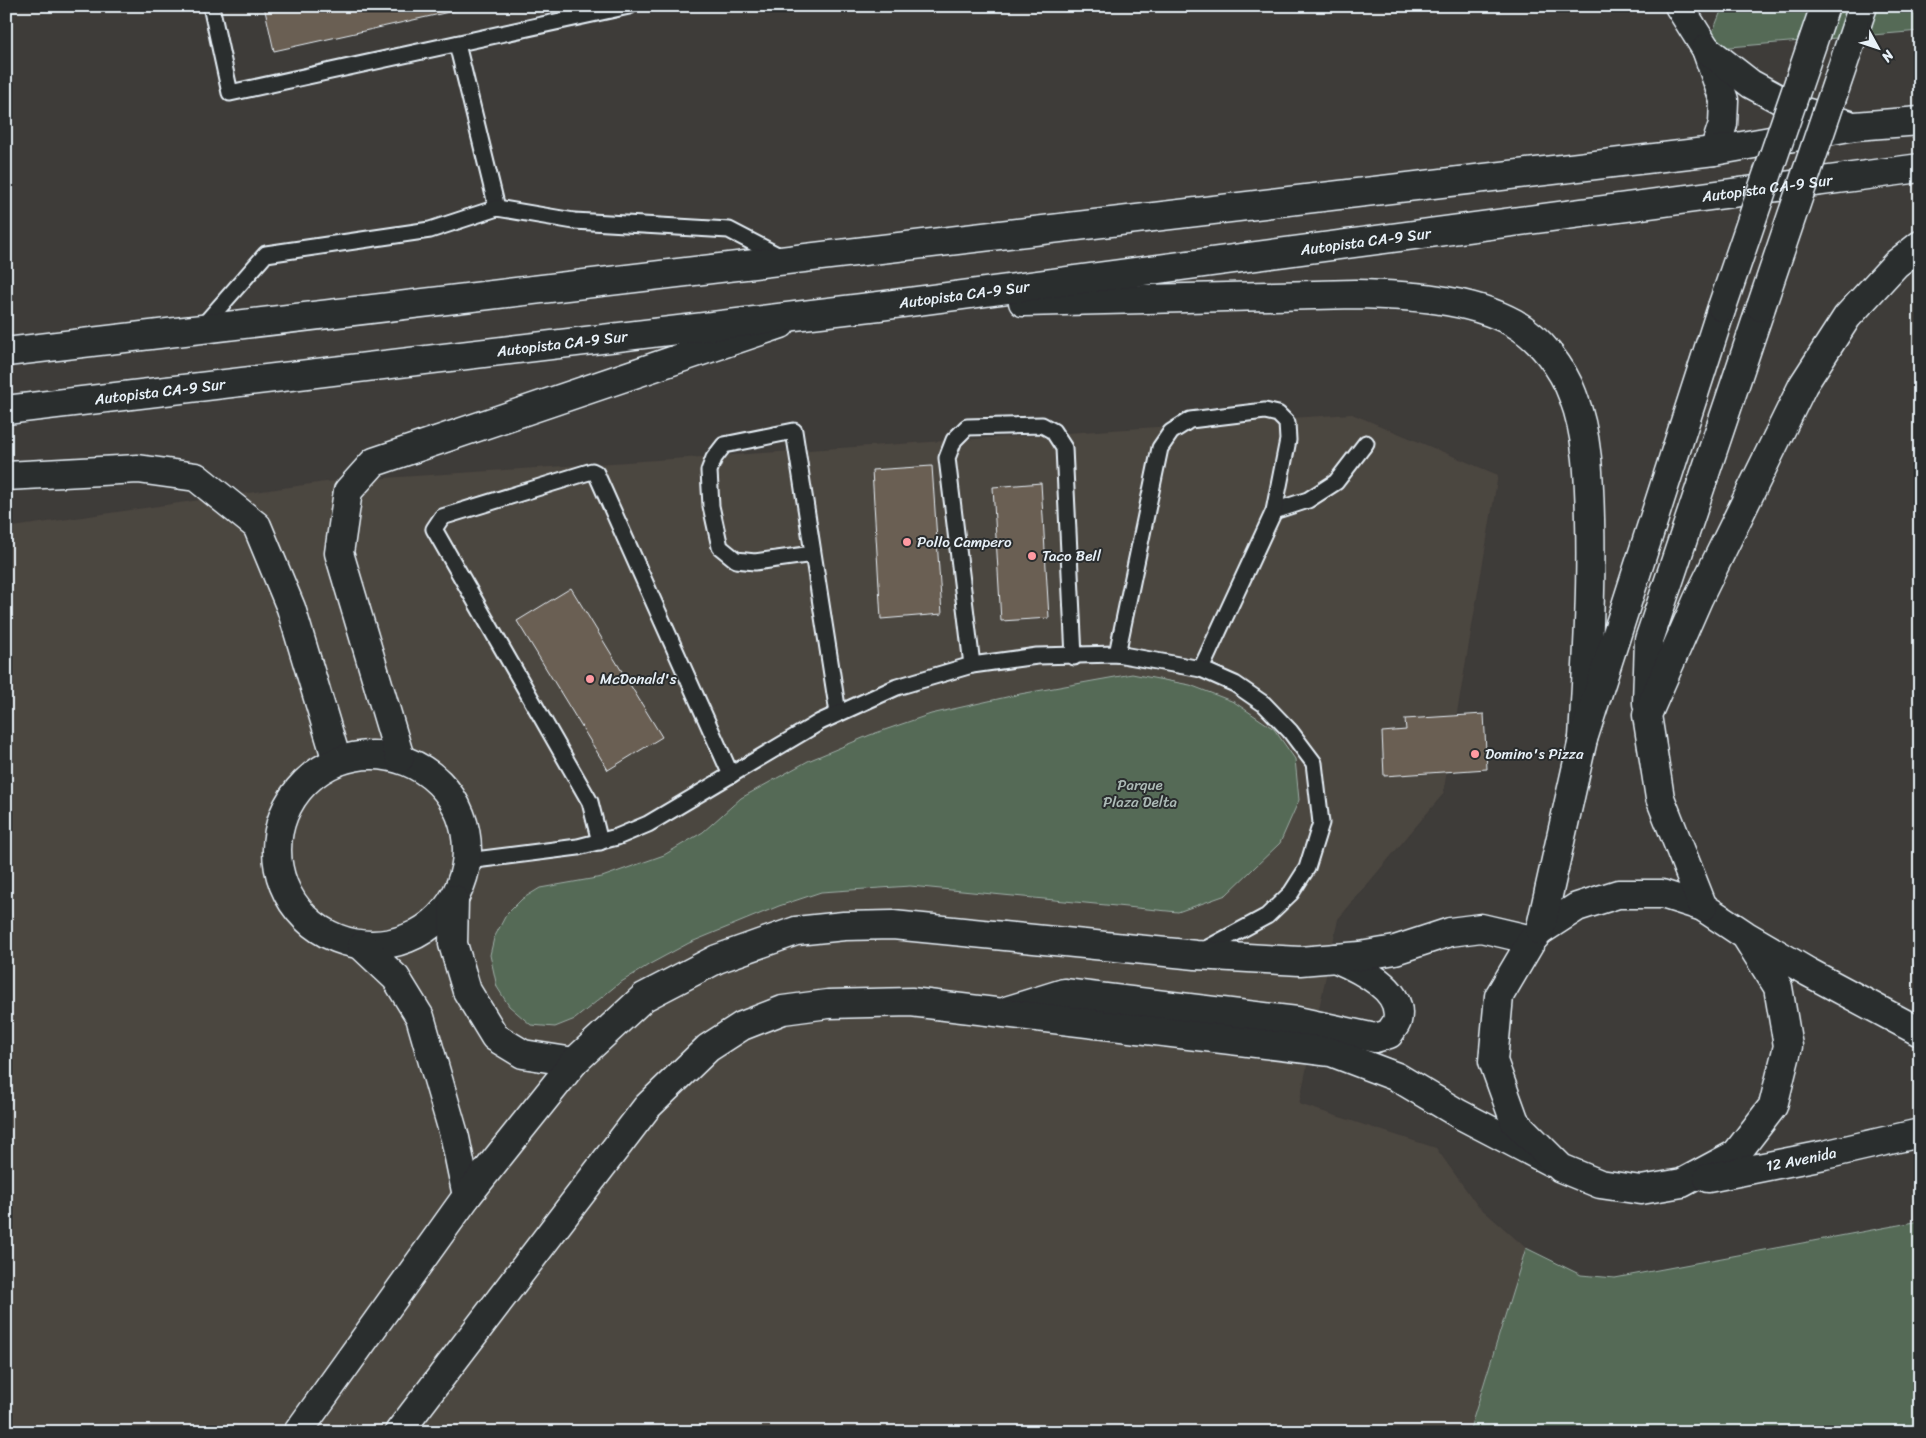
<svg xmlns="http://www.w3.org/2000/svg" width="1926" height="1438" viewBox="0 0 1926 1438" font-family="Sriracha,sans-serif">
  <style>
    .built { fill: #4c4640 }
    .green { fill: #546a56; stroke: #9eaea7 }
    .building { fill: #6b5f52; stroke: #e8f1f8 }
    .lines { fill: none; stroke-linecap: round; stroke-linejoin: round }
    .service-casing { stroke: #e8f1f8; stroke-width: 19 }
    .minor-casing { stroke: #e8f1f8; stroke-width: 31 }
    .secondary-casing { stroke: #e8f1f8; stroke-width: 31 }
    .trunk-casing { stroke: #e8f1f8; stroke-width: 31 }
    .service { stroke: #2a2d2e; stroke-width: 15 }
    .minor { stroke: #2a2d2e; stroke-width: 28 }
    .secondary { stroke: #2a2d2e; stroke-width: 28 }
    .trunk { stroke: #2a2d2e; stroke-width: 28 }
    .trunk-bridge-casing { stroke: #e8f1f8; stroke-width: 31; stroke-linecap: butt }
    .trunk-bridge { stroke: #2a2d2e; stroke-width: 28 }
    .poi-dot { fill: #ff9aa2; stroke: #2a2d2e; stroke-width: 2 }
    .labels { text-anchor: middle; stroke-width: 4; stroke-linejoin: round; paint-order: stroke }
    .street-label { font-size: 15px; fill: #e8f1f8; stroke: #2a2d2e }
    .poi-label { font-size: 15px; fill: #e8f1f8; stroke: #2a2d2e; text-anchor: start }
    .park-label { font-size: 15px; fill: #adbbb7; stroke: #2a2d2e }
  </style>
  <rect width="100%" height="100%" fill="#3e3c39"/>
  <filter id="ink" filterUnits="userSpaceOnUse"><feTurbulence type="fractalNoise" baseFrequency=".02" numOctaves="2"/><feDisplacementMap in="SourceGraphic" scale="10" xChannelSelector="R" yChannelSelector="G"/><feConvolveMatrix kernelMatrix="1 2 1 2 8 2 1 2 1" color-interpolation-filters="sRGB"/></filter>
  <g filter="url(#ink)">
    <!-- built -->
    <path class="built" d="M 1352,414 L 1498,475 L 1443,794 L 1338,919 L 1299,1104 L 1436,1148 L 1477,1205 L 1526,1248 L 1469,1432 L 6,1432 L 6,528 L 325,482 Z"/>
    <!-- green -->
    <g class="green">
      <path d="M 1723,6 L 1920,6 L 1920,31 L 1706,49 Z"/>
      <path d="M 1132,674 L 1190,685 L 1234,702 L 1274,729 L 1295,759 L 1299,800 L 1280,843 L 1226,895 L 1178,912 L 910,886 L 821,892 L 779,906 L 689,943 L 650,964 L 618,984 L 575,1019 L 555,1027 L 531,1025 L 509,1006 L 497,987 L 490,955 L 494,938 L 506,915 L 522,899 L 540,888 L 602,877 L 664,855 L 703,832 L 741,798 L 808,761 L 870,735 L 931,714 L 1020,694 Z"/>
      <path d="M 1920,1221 L 1920,1432 L 1469,1432 L 1526,1248 L 1581,1275 L 1615,1278 Z"/>
    </g>
    <!-- building -->
    <g class="building">
      <path d="M 264,6 L 476,6 L 274,51 Z"/>
      <path d="M 932,466 L 942,614 L 881,619 L 872,470 Z"/>
      <path d="M 1041,483 L 1049,618 L 1001,621 L 993,487 Z"/>
      <path d="M 571,588 L 662,737 L 608,770 L 517,621 Z"/>
      <path d="M 1484,714 L 1487,769 L 1384,776 L 1382,732 L 1406,730 L 1405,719 Z"/>
    </g>
    <g class="lines">
      <defs>
        <g id="service">
          <path d="M 211,6 L 230,93 L 629,6"/>
          <path d="M 457,44 L 497,208"/>
          <path d="M 201,328 L 266,254 L 430,230 L 497,208 L 574,221 L 729,230 L 783,258"/>
          <path d="M 1274,511 L 1308,500 L 1336,482 L 1366,443"/>
          <path d="M 813,554 L 755,562 L 736,560 L 720,547 L 711,506 L 709,471 L 714,458 L 724,445 L 794,431 L 838,713"/>
          <path d="M 1117,654 L 1160,448 L 1171,432 L 1190,420 L 1265,411 L 1278,414 L 1287,423 L 1288,440 L 1274,511 L 1201,669"/>
          <path d="M 972,665 L 947,458 L 954,440 L 967,427 L 1042,425 L 1053,431 L 1064,448 L 1074,657"/>
          <path d="M 600,842 L 590,802 L 434,529 L 442,517 L 592,471 L 596,473 L 731,775"/>
          <path d="M 467,861 L 578,847 L 617,837 L 648,824 L 820,722 L 897,687 L 972,665 L 1037,656 L 1117,654 L 1201,669 L 1235,684 L 1264,704 L 1290,731 L 1314,763 L 1321,823 L 1307,868 L 1291,893 L 1267,916 L 1202,951"/>
        </g>
        <g id="minor">
          <path d="M 1679,6 L 1706,49 L 1724,100 L 1723,124 L 1714,151"/>
          <path d="M 1706,49 L 1751,84 L 1801,111 L 1847,124"/>
          <path d="M 6,476 L 138,469 L 196,477 L 257,526 L 291,608 L 337,761"/>
          <circle cx="372" cy="850" r="95"/>
          <path d="M 400,758 L 339,553 L 348,491 L 374,462 L 781,324"/>
          <path d="M 454,899 L 453,944 L 467,991 L 495,1037 L 523,1054 L 574,1062"/>
          <path d="M 362,946 L 396,978 L 420,1017 L 455,1138 L 467,1196"/>
          <path d="M 1009,1010 L 1064,993 L 1297,1021 L 1375,1038 L 1389,1034 C 1391,1030 1396,1025 1397,1021 C 1405,989 1358,968 1335,958"/>
          <path d="M 298,1432 L 467,1196 L 574,1062 L 644,997 L 717,959 L 796,931 L 844,926 L 893,925 L 1196,955 L 1300,961 L 1360,956 L 1395,950 L 1450,932 L 1481,928 L 1532,940"/>
          <path d="M 399,1432 L 647,1107 L 708,1048 L 742,1026 L 783,1010 L 828,1004 L 911,1002 L 1331,1052 L 1397,1077 L 1459,1114 L 1551,1162"/>
        </g>
        <g id="secondary">
          <path d="M 1745,935 L 1778,987 L 1788,1046 L 1773,1106 L 1736,1154 L 1682,1183 L 1641,1190 L 1600,1184 L 1561,1168 L 1515,1122 L 1493,1061 L 1499,996 L 1532,940 L 1540,931 L 1577,907 L 1618,894 L 1662,894 L 1703,907 L 1745,935 L 1808,972 L 1920,1032"/>
          <path id="s1" d="M 1708,1178 L 1824,1155 L 1920,1133"/>
        </g>
        <g id="trunk">
          <path d="M 1023,302 L 1355,294 C 1406,295 1469,298 1514,323 C 1540,338 1563,368 1573,396 C 1588,435 1589,478 1590,519 C 1592,593 1587,666 1583,739"/>
          <path d="M 6,352 L 1714,151 L 1855,126 L 1920,121"/>
          <path id="s2" d="M 6,410 L 879,306 L 1920,168"/>
          <path d="M 1647,703 L 1649,640 L 1761,307"/>
          <path d="M 1703,907 L 1660,798 L 1647,715 L 1698,599 L 1803,385 L 1847,317 L 1896,264 L 1920,245"/>
          <path d="M 1540,931 L 1583,739 L 1722,307"/>
        </g>
      </defs>
      <!-- service casing -->
      <use href="#service" class="service-casing"/>
      <!-- minor casing -->
      <use href="#minor" class="minor-casing"/>
      <!-- secondary casing -->
      <use href="#secondary" class="secondary-casing"/>
      <!-- trunk casing -->
      <use href="#trunk" class="trunk-casing"/>
      <!-- service -->
      <use href="#service" class="service"/>
      <!-- minor -->
      <use href="#minor" class="minor"/>
      <!-- secondary -->
      <use href="#secondary" class="secondary"/>
      <!-- trunk -->
      <use href="#trunk" class="trunk"/>
      <defs>
        <g id="trunk-bridge">
          <path d="M 1722,307 L 1825,6"/>
          <path d="M 1761,307 L 1863,6"/>
        </g>
      </defs>
      <!-- trunk-bridge casing -->
      <use href="#trunk-bridge" class="trunk-bridge-casing"/>
      <!-- trunk-bridge -->
      <use href="#trunk-bridge" class="trunk-bridge"/>
    </g>
  </g>
  <!-- markers -->
  <g class="poi-dot">
    <circle cx="907" cy="542" r="5"/>
    <circle cx="1032" cy="556" r="5"/>
    <circle cx="590" cy="679" r="5"/>
    <circle cx="1475" cy="754" r="5"/>
  </g>
  <g class="labels">
    <!-- street labels -->
    <g class="street-label">
      <text dy="5" stroke="none"><textPath href="#s2" startOffset="1775">Autopista CA-9 Sur</textPath></text>
      <text dy="5" stroke="none"><textPath href="#s2" startOffset="1370">Autopista CA-9 Sur</textPath></text>
      <text dy="5" stroke="none"><textPath href="#s2" startOffset="965">Autopista CA-9 Sur</textPath></text>
      <text dy="5" stroke="none"><textPath href="#s2" startOffset="560">Autopista CA-9 Sur</textPath></text>
      <text dy="5" stroke="none"><textPath href="#s2" startOffset="155">Autopista CA-9 Sur</textPath></text>
      <text dy="5" stroke="none"><textPath href="#s1" startOffset="95">12 Avenida</textPath></text>
    </g>
    <!-- poi labels -->
    <g class="poi-label">
      <text x="917" y="547">Pollo Campero</text>
      <text x="1042" y="561">Taco Bell</text>
      <text x="600" y="684">McDonald's</text>
      <text x="1485" y="759">Domino's Pizza</text>
    </g>
    <!-- park labels -->
    <g class="park-label">
      <text x="1140" y="790">Parque<tspan x="1140" dy="17">Plaza Delta</tspan></text>
    </g>
  </g>
  <!-- margin -->
  <rect width="1926" height="1438" fill="none" stroke="#2a2d2e" stroke-width="25"/>
  <rect x="12" y="12" width="1901" height="1413" fill="none" stroke="#e8f1f8" stroke-width="2" filter="url(#ink)"/>
  <!-- north arrow -->
  <g transform="translate(1878 48) rotate(130)" stroke="#2a2d2e" stroke-width="4" paint-order="stroke">
  <path d="M0-4L9 19L0 12L-9 19Z" fill="#e8f1f8"/>
  <text y="-8" font-size="14" font-weight="bold" text-anchor="middle" fill="#e8f1f8">N</text>
  </g>
</svg>
